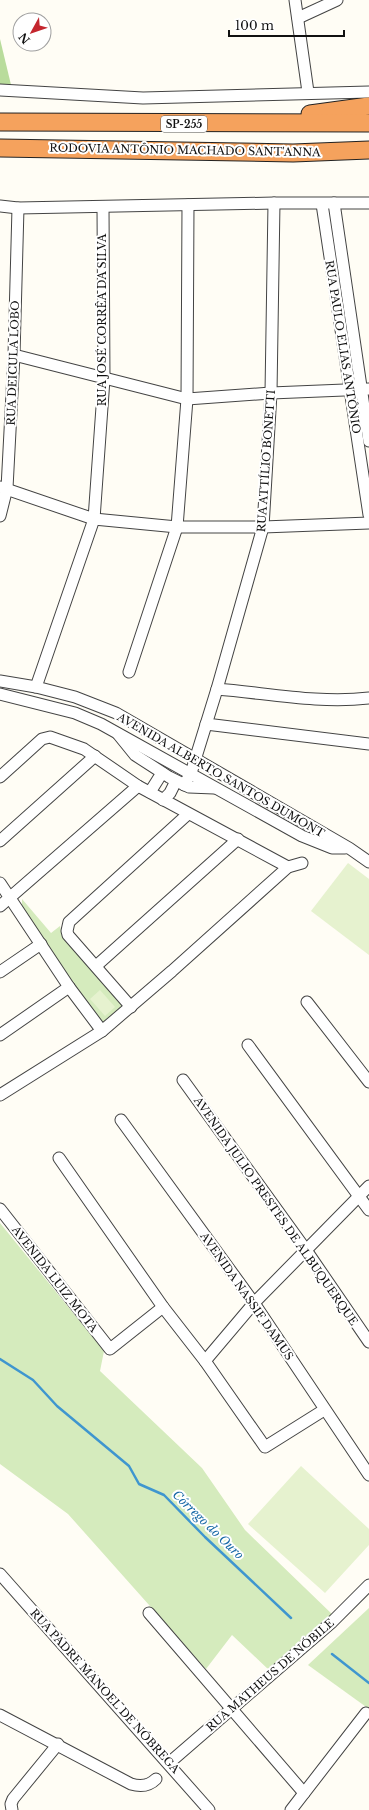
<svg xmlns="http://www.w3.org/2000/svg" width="369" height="1810" viewBox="0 0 369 1810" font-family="'Libre Baskerville',serif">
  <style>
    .green { fill: #d5ebbd }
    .forest { fill: #b9dc9c }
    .pitch { fill: #e6f2cf }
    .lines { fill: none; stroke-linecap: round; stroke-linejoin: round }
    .stream { stroke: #3f96cf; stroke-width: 2.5 }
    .minor-casing { stroke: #444; stroke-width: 13 }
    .highway-casing { stroke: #222; stroke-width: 19 }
    .minor { stroke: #fff; stroke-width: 11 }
    .highway { stroke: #f5a25d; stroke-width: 17 }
    .labels { text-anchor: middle; stroke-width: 4; stroke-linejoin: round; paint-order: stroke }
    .shield { fill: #fff; stroke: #585858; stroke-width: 1 }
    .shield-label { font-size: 10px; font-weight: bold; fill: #111 }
    .street-label { font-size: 11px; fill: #111; stroke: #fff }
    .water-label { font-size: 12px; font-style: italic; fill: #1768a6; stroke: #fff }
  </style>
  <rect width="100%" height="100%" fill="#fffdf5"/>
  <!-- green -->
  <g class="green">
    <path d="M 22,899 L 51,933 L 60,926 L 62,937 L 124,1007 L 103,1023 L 99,1021 L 22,908 Z"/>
    <path d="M 0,1223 L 104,1351 L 100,1371 L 202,1468 L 245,1530 L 334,1616 L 271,1672 L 232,1635 L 206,1669 L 68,1514 L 0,1464 Z"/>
    <path d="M 369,1608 L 369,1709 L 308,1665 Z"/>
  </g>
  <!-- forest -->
  <path class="forest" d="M 0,39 L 12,89 L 0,90 Z"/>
  <!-- pitch -->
  <g class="pitch">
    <path d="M 348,863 L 369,879 L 369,955 L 311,911 Z"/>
    <path d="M 100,990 L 115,1007 L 105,1016 L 90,999 Z"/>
    <path d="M 301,1466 L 369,1529 L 369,1545 L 325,1593 L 248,1524 Z"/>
  </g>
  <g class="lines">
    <!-- stream -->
    <g class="stream">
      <path d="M 0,1359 L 33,1380 L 57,1406 L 129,1466 L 139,1484 L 164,1495 L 205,1537 L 291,1618"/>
      <path d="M 332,1654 L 369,1683"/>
    </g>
    <defs>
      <g id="minor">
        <path d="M 295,0 L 308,92"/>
        <path d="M 298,18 L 337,0"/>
        <path d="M 0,90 L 143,98 L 369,92"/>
        <path d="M 334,203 L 369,441"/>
        <path d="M 322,204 L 369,515"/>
        <path d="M 0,206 L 18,208 L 274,203 L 369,203"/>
        <path d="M 14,355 L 187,399 L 271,393 L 369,389"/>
        <path d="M 0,487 L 94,519 L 177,527 L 263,527 L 369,523"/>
        <path d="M 0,516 L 7,488 L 14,355 L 18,208"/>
        <path d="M 129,672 L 177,527 L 187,399 L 188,205"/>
        <path d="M 0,681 L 36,687 L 75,697 L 116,713 L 349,848 L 369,862"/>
        <path d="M 36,687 L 94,519 L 104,379 L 103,207"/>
        <path d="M 217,689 C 267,693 319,704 369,698"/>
        <path d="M 0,694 L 75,713 L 101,724 L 302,836 L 332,848 L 345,848"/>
        <path d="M 206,724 L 369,744"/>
        <path d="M 118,734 L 135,755 L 169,777 L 189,787 L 214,788"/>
        <path d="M 0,777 L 42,739 L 50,737 L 84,749 L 138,786 L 288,867"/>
        <path d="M 184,785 L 191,773 L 217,689 L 263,527 L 271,393 L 274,203"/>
        <path d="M 150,792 L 162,773"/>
        <path d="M 163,800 L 170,793 L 176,781"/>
        <path d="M 0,841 L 95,756"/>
        <path d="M 0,883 L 69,987 L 102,1031"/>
        <path d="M 0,906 L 138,786"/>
        <path d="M 96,966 L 238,839"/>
        <path d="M 0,972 L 41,944"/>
        <path d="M 307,1002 L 369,1082"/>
        <path d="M 131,1007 L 68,935 L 67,931 L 69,922 L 188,814"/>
        <path d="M 0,1035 L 69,987"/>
        <path d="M 248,1045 L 369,1210"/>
        <path d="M 183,1080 L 306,1250 L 369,1342"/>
        <path d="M 0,1095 L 102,1031 L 172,971 L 288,867 L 302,863"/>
        <path d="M 121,1120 L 254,1303 L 369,1475"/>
        <path d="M 59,1158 L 163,1307 L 205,1361 L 265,1447 L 324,1410"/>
        <path d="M 0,1209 L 110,1349 L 163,1307"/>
        <path d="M 205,1361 L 254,1303 L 369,1186"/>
        <path d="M 0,1574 L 209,1810"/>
        <path d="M 149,1613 L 304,1793"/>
        <path d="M 0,1715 L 131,1784 C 141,1787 149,1786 156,1779"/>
        <path d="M 169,1763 L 332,1622 L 369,1585"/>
        <path d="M 12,1810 L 11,1804 L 13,1799 L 58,1744"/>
        <path d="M 291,1810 L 366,1713"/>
      </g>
      <g id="highway">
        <path d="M 310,114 L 369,106"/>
        <path d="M 0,122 L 369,123"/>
        <path d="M 0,148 L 293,153 L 369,150"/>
      </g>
    </defs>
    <!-- minor casing -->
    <use href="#minor" class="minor-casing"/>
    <!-- highway casing -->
    <use href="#highway" class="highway-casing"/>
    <!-- minor -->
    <use href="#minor" class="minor"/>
    <!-- highway -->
    <use href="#highway" class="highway"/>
  </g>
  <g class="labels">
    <!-- shield labels -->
    <rect class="shield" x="161" y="116" width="46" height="16" rx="3"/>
    <g class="shield-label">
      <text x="184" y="128">SP-255</text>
    </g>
    <!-- street labels -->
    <g class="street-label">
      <text transform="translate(185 150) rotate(1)" y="4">RODOVIA ANTÔNIO MACHADO SANT'ANNA</text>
      <text transform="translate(102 320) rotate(-90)" y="4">RUA JOSÉ CORRÊA DA SILVA</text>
      <text transform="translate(343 347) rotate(81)" y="4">RUA PAULO ELIAS ANTÔNIO</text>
      <text transform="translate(13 363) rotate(-88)" y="4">RUA DEICULA LOBO</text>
      <text transform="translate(266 461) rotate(-86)" y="4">RUA ATTÍLIO BONETTI</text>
      <text transform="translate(221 775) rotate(30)" y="4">AVENIDA ALBERTO SANTOS DUMONT</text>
      <text transform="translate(276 1211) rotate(55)" y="4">AVENIDA JULIO PRESTES DE ALBUQUERQUE</text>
      <text transform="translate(55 1279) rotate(52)" y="4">AVENIDA LUIZ MOTA</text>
      <text transform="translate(247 1296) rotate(55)" y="4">AVENIDA NASSIF DAMUS</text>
      <text transform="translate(270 1675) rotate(-41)" y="4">RUA MATHEUS DE NÓBILE</text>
      <text transform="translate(105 1691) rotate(48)" y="4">RUA PADRE MANOEL DE NÓBREGA</text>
    </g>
    <!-- water labels -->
    <g class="water-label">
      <text transform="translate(208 1525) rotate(44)" y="4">Córrego do Ouro</text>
    </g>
  </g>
  <!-- north arrow -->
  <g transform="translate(32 32) rotate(230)"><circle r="19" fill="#ffffff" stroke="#a0a0a0"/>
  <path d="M0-3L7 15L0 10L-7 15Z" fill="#c4262e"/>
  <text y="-6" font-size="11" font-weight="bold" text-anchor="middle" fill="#111111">N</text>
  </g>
  <!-- scale -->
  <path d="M229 30v6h115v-6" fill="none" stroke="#111111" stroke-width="2"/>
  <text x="235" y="30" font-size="12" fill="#111111" stroke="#ffffff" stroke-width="3" paint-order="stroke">100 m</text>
</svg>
